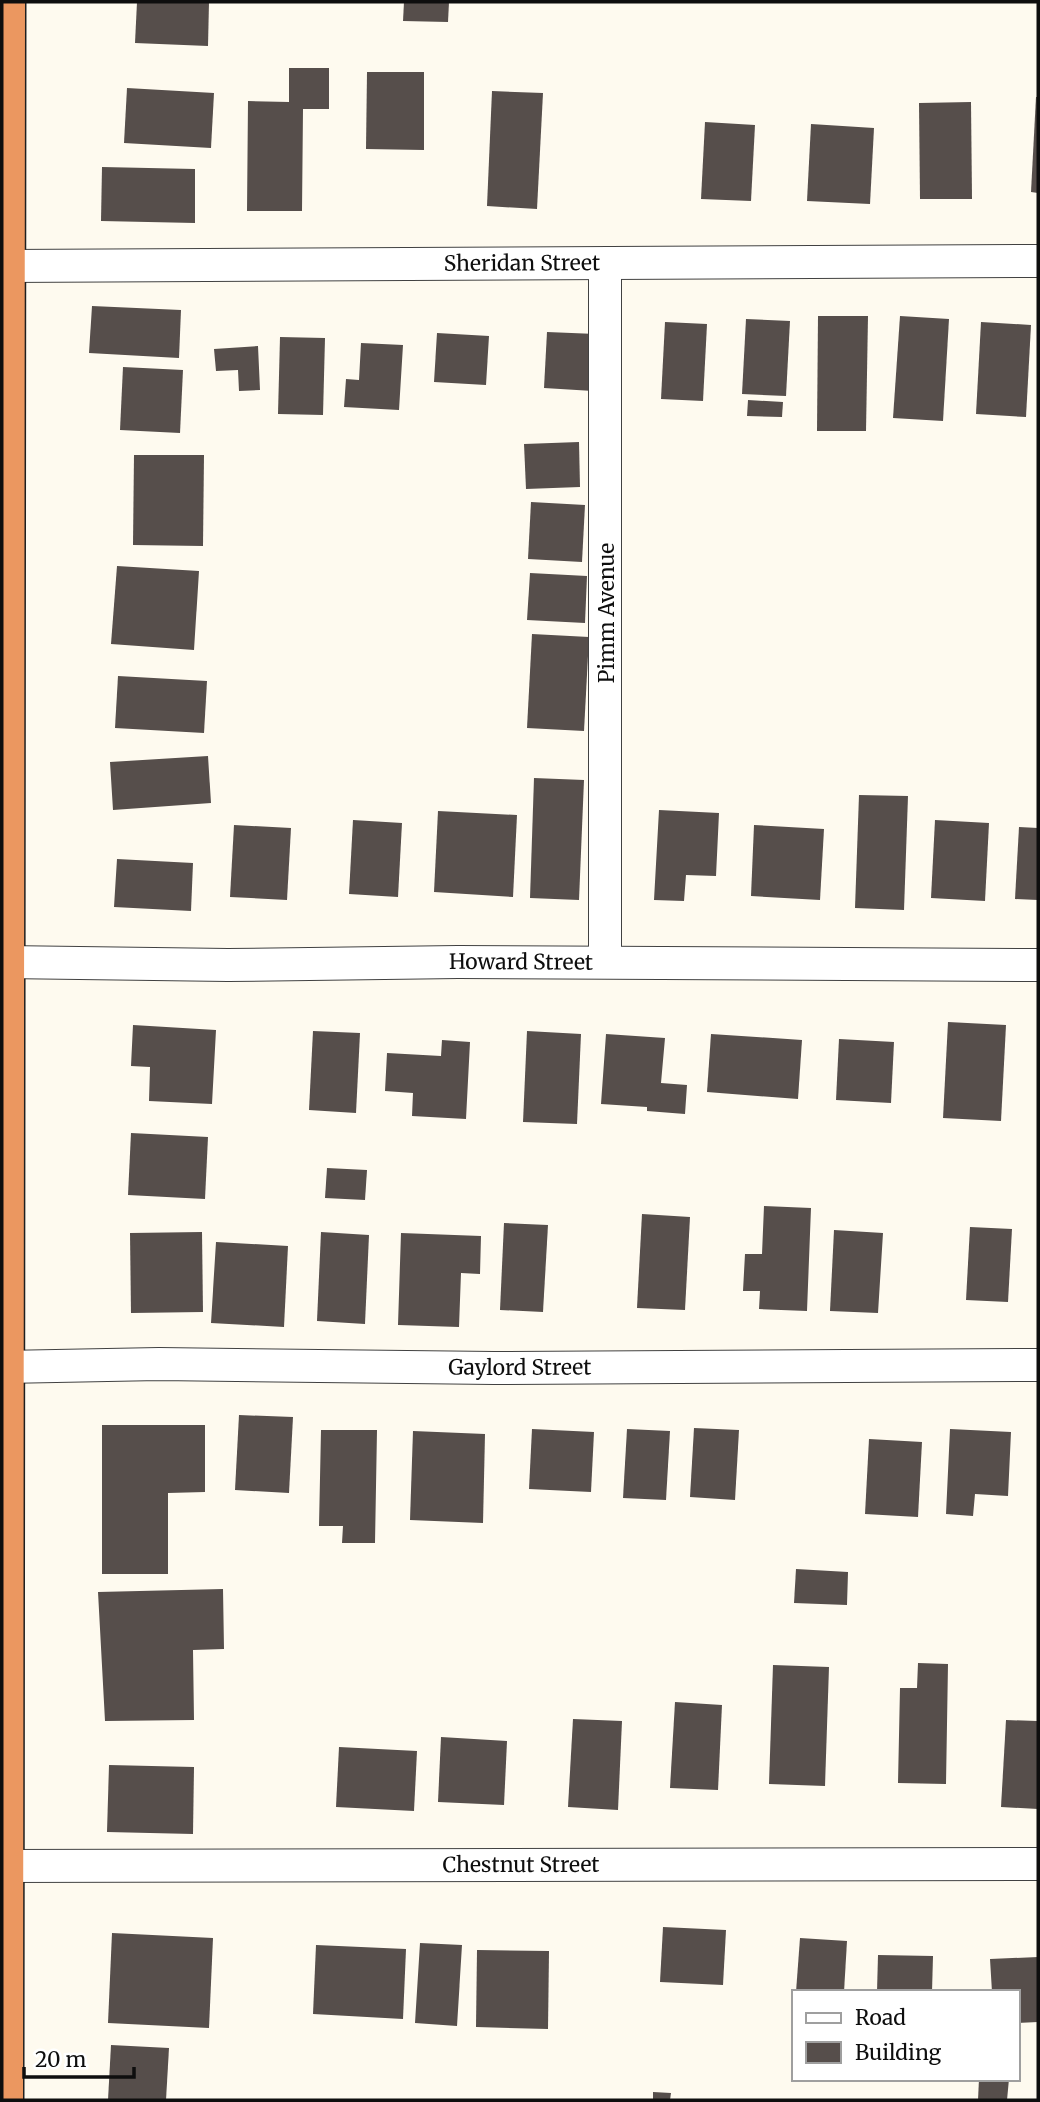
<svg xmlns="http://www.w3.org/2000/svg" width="1040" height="2102" viewBox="0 0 1040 2102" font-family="Merriweather,serif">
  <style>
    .building { fill: #564e4b }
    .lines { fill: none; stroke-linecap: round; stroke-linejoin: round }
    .street-casing { stroke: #414141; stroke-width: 34 }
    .highway-casing { stroke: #1f1f1f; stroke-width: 41 }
    .street { stroke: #fff; stroke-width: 32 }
    .highway { stroke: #eb9760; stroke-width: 38 }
    .labels { text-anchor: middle; stroke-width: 7; stroke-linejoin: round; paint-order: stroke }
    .street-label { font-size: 21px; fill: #0e0e0e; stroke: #fff }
  </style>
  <rect width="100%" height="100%" fill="#fefaef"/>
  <!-- building -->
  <g class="building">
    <path d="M 137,2 L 209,2 L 208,46 L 135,43 Z"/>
    <path d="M 404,2 L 449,2 L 448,22 L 403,21 Z"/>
    <path d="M 289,68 L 329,68 L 329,109 L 303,109 L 302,211 L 247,211 L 248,101 L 289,102 Z"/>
    <path d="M 367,72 L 424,72 L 424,150 L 366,149 Z"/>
    <path d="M 127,88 L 214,93 L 211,148 L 124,143 Z"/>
    <path d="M 492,91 L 543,93 L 537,209 L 487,206 Z"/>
    <path d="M 1036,97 L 1038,97 L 1038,193 L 1031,192 Z"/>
    <path d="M 971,102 L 972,199 L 920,199 L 919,103 Z"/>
    <path d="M 705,122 L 755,125 L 751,201 L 701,199 Z"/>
    <path d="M 811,124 L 874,128 L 870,204 L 807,201 Z"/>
    <path d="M 102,167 L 195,169 L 195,223 L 101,221 Z"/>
    <path d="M 92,306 L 181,310 L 179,358 L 89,353 Z"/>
    <path d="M 818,316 L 868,316 L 866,431 L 817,431 Z"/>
    <path d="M 900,316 L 949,319 L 943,421 L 893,418 Z"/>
    <path d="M 746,319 L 790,321 L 786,396 L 742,394 Z"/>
    <path d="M 665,322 L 707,324 L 703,401 L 661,399 Z"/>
    <path d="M 981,322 L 1031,325 L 1026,417 L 976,414 Z"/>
    <path d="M 547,332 L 596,334 L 593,391 L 544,388 Z"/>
    <path d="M 437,333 L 489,336 L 486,385 L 434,382 Z"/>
    <path d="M 280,337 L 325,338 L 323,415 L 278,414 Z"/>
    <path d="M 361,343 L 403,345 L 399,410 L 344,407 L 346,379 L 359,380 Z"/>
    <path d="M 258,346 L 260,390 L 239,391 L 238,370 L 216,371 L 214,349 Z"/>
    <path d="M 123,367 L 183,370 L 180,433 L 120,430 Z"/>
    <path d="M 748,400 L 783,402 L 782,417 L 747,416 Z"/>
    <path d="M 579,442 L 580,487 L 526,489 L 524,444 Z"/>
    <path d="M 134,455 L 204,455 L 203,546 L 133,545 Z"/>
    <path d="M 531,502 L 585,505 L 582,562 L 528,559 Z"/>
    <path d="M 117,566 L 199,571 L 194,650 L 111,644 Z"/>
    <path d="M 530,573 L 587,576 L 585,623 L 527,620 Z"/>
    <path d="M 532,634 L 589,637 L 584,731 L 527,728 Z"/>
    <path d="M 118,676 L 207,681 L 204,733 L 115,728 Z"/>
    <path d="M 208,756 L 211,803 L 113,810 L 110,762 Z"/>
    <path d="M 534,778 L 584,780 L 579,900 L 530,898 Z"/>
    <path d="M 859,795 L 908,796 L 904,910 L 855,908 Z"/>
    <path d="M 659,810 L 719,813 L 716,876 L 686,875 L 684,901 L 654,900 Z"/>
    <path d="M 438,811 L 517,815 L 513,897 L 434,892 Z"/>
    <path d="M 353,820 L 402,823 L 398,897 L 349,894 Z"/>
    <path d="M 935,820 L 989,823 L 985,901 L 931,898 Z"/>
    <path d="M 234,825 L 291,828 L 287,900 L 230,897 Z"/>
    <path d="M 754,825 L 824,829 L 820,900 L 751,896 Z"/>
    <path d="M 1019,827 L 1038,828 L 1038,900 L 1015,899 Z"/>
    <path d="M 117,859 L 193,863 L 191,911 L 114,907 Z"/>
    <path d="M 948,1022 L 1006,1025 L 1001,1121 L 943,1118 Z"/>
    <path d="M 133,1025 L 216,1030 L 212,1104 L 149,1101 L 150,1067 L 131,1066 Z"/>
    <path d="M 313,1031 L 360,1033 L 356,1113 L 309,1110 Z"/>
    <path d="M 527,1031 L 581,1034 L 577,1124 L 523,1122 Z"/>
    <path d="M 606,1034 L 665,1038 L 661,1083 L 687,1085 L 685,1114 L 647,1111 L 647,1107 L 601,1104 Z"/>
    <path d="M 711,1034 L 802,1040 L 798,1099 L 707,1092 Z"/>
    <path d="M 839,1039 L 894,1042 L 891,1103 L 836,1100 Z"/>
    <path d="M 442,1040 L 470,1042 L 466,1119 L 412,1116 L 413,1093 L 385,1091 L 387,1053 L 441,1056 Z"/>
    <path d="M 131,1133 L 208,1137 L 205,1199 L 128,1195 Z"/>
    <path d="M 327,1168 L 367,1170 L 365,1200 L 325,1198 Z"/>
    <path d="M 764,1206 L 811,1208 L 807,1311 L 759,1309 L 760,1291 L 743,1291 L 745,1254 L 762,1254 Z"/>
    <path d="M 642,1214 L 690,1217 L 685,1310 L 637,1308 Z"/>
    <path d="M 504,1223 L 548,1225 L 543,1312 L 500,1310 Z"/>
    <path d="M 970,1227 L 1012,1229 L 1008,1302 L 966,1300 Z"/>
    <path d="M 834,1230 L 883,1233 L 878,1313 L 830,1311 Z"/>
    <path d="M 202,1232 L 203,1312 L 131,1313 L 130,1233 Z"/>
    <path d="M 321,1232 L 369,1235 L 365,1324 L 317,1321 Z"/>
    <path d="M 401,1233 L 481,1236 L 480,1274 L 461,1273 L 459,1327 L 398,1325 Z"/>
    <path d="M 216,1242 L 288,1246 L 284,1327 L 211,1323 Z"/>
    <path d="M 239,1415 L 293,1417 L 289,1493 L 235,1490 Z"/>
    <path d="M 102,1425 L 205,1425 L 205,1492 L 168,1493 L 168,1574 L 102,1574 Z"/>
    <path d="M 694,1428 L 739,1430 L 735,1500 L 690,1497 Z"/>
    <path d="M 532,1429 L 594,1432 L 591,1492 L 529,1489 Z"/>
    <path d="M 627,1429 L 670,1431 L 666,1500 L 623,1498 Z"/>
    <path d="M 950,1429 L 1011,1432 L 1008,1496 L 975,1494 L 973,1516 L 946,1514 Z"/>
    <path d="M 321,1430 L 377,1430 L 375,1543 L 342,1543 L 343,1526 L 319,1526 Z"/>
    <path d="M 413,1431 L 485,1434 L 483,1523 L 410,1520 Z"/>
    <path d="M 869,1439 L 922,1442 L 918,1517 L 865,1514 Z"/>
    <path d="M 796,1569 L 848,1572 L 847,1605 L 794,1603 Z"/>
    <path d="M 223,1589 L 224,1649 L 193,1650 L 194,1720 L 105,1721 L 98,1592 Z"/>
    <path d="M 918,1663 L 948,1664 L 946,1784 L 898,1783 L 900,1688 L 917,1688 Z"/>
    <path d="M 773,1665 L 829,1667 L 825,1786 L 769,1784 Z"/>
    <path d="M 675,1702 L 722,1705 L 718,1790 L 670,1788 Z"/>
    <path d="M 573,1719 L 622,1721 L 618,1810 L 568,1807 Z"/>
    <path d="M 1006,1720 L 1037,1721 L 1038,1809 L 1001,1807 Z"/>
    <path d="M 441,1737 L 507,1741 L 504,1805 L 438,1802 Z"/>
    <path d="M 339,1747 L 417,1751 L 414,1811 L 336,1807 Z"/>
    <path d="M 109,1765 L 194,1767 L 193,1834 L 107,1832 Z"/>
    <path d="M 663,1927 L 726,1930 L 723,1985 L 660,1982 Z"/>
    <path d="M 112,1933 L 213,1938 L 209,2028 L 108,2023 Z"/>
    <path d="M 800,1938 L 847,1941 L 844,1992 L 796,1992 Z"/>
    <path d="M 420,1943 L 462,1945 L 457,2026 L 415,2023 Z"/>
    <path d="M 316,1945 L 406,1949 L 403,2019 L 313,2014 Z"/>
    <path d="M 477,1950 L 549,1951 L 548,2029 L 476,2027 Z"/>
    <path d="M 878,1955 L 933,1956 L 932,1992 L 877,1992 Z"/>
    <path d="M 1038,1957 L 1038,2022 L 1017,2023 L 1017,1992 L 992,1992 L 990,1959 Z"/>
    <path d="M 111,2045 L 169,2048 L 166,2100 L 108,2100 Z"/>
    <path d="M 979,2079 L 1009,2079 L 1007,2100 L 978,2100 Z"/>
    <path d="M 653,2092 L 671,2093 L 670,2100 L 653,2100 Z"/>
  </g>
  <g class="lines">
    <defs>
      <g id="street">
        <path d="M 605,264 L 605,962"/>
        <path id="s1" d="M 6,266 L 1038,261"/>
        <path id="s2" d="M 5,962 L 228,965 L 458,962 L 1038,965"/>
        <path id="s3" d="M 4,1367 L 159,1364 L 494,1368 L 1038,1365"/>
        <path id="s4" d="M 3,1866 L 1038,1864"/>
      </g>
      <path id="highway" d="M 4,2100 L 6,2"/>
    </defs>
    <!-- street casing -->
    <use href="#street" class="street-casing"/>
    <!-- highway casing -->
    <use href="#highway" class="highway-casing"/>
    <!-- street -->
    <use href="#street" class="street"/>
    <!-- highway -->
    <use href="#highway" class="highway"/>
  </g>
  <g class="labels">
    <!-- street labels -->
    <g class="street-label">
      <text dy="7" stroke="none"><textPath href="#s1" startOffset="516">Sheridan Street</textPath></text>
      <text transform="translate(607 613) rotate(-90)" y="7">Pimm Avenue</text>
      <text dy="7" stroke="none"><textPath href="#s2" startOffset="516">Howard Street</textPath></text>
      <text dy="7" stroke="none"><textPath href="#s3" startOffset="516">Gaylord Street</textPath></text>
      <text dy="7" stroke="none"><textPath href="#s4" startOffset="518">Chestnut Street</textPath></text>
    </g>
  </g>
  <!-- border -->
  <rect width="1040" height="2102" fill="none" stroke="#0e0e0e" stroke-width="7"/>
  <!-- legend -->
  <rect x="792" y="1990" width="228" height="91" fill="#ffffff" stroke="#9f9f9f" stroke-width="2"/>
  <rect x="806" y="2013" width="35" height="10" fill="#ffffff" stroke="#9f9f9f" stroke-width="2"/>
  <text x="855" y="2025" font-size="21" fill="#0e0e0e">Road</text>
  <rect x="806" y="2042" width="35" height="21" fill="#564e4b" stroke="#9f9f9f" stroke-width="2"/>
  <text x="855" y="2060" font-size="21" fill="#0e0e0e">Building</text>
  <!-- scale -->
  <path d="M24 2067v10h110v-10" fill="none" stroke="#0e0e0e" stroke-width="3.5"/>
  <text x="35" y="2067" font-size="21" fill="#0e0e0e" stroke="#ffffff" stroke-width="5" paint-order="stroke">20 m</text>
</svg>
